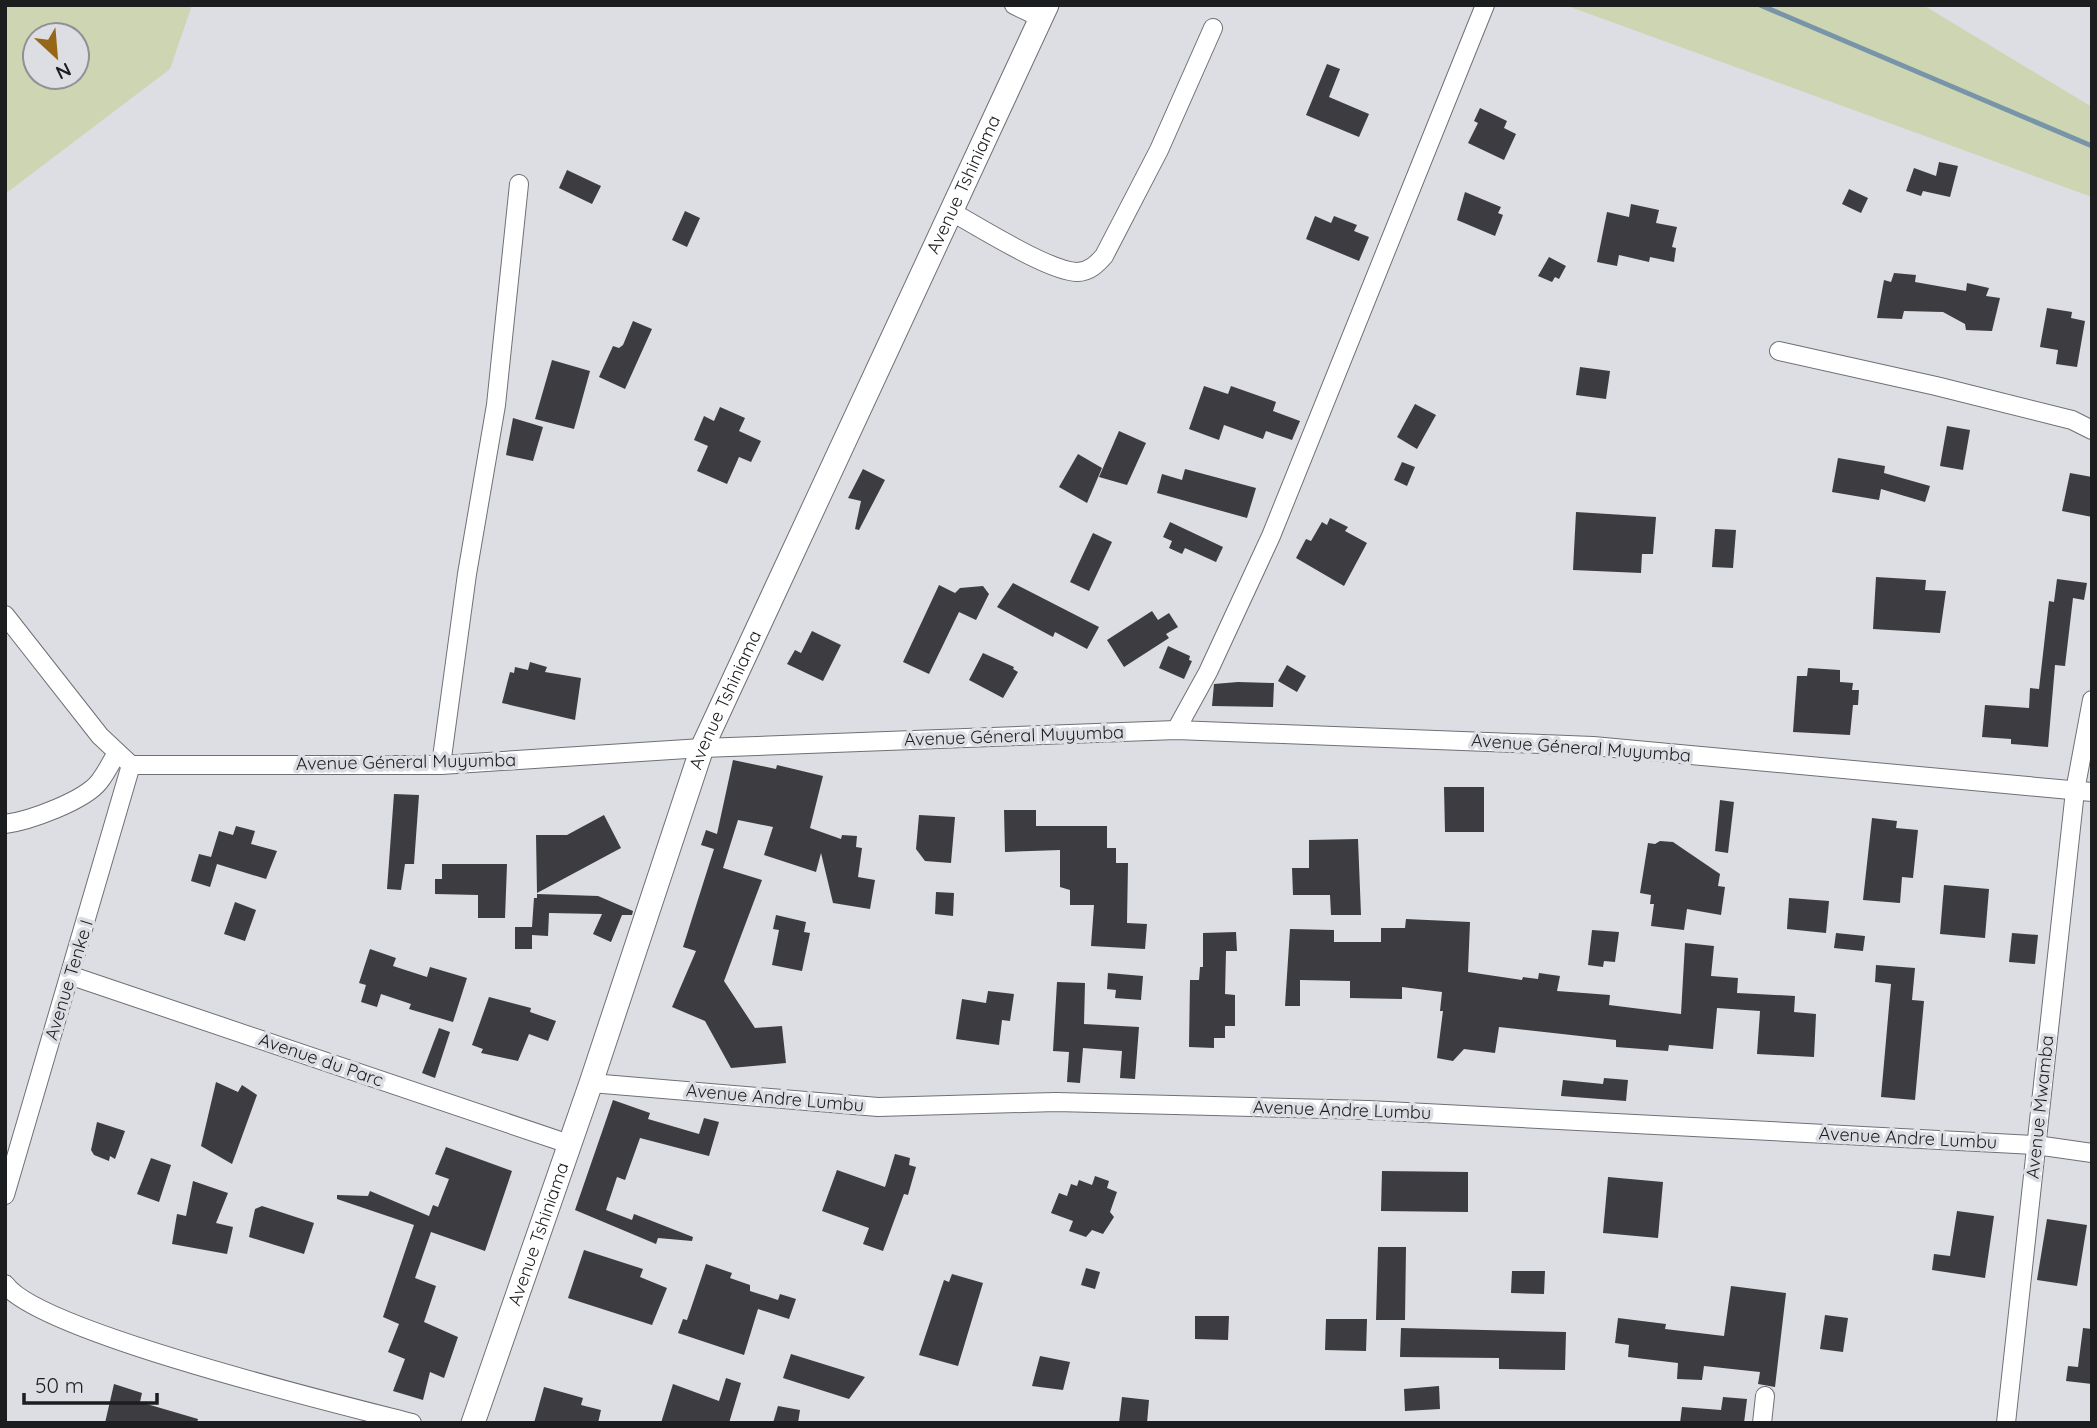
<svg xmlns="http://www.w3.org/2000/svg" width="2097" height="1428" viewBox="0 0 2097 1428" font-family="Quicksand,sans-serif">
  <style>
    .green { fill: #cdd5b2; fill-rule: evenodd }
    .lines { fill: none; stroke-linecap: round; stroke-linejoin: round }
    .stream { stroke: #7894a9; stroke-width: 5 }
    .building { fill: #3d3c40 }
    .minor-casing { stroke: #6e7074; stroke-width: 20 }
    .tertiary-casing { stroke: #6e7074; stroke-width: 25 }
    .minor { stroke: #fff; stroke-width: 18 }
    .tertiary { stroke: #fff; stroke-width: 23 }
    .labels { text-anchor: middle; stroke-width: 7; stroke-linejoin: round; paint-order: stroke }
    .street-label { font-size: 18px; fill: #1c1d1f; stroke: #dcdee3 }
  </style>
  <rect width="100%" height="100%" fill="#dcdee3"/>
  <!-- green -->
  <g class="green">
    <path d="M 5,5 L 192,5 L 170,69 L 5,194 ZM 35,35 L 77,35 L 77,77 L 35,77 Z"/>
    <path d="M 1565,5 L 1923,5 L 2092,107 L 2092,197 Z"/>
  </g>
  <g class="lines">
    <!-- stream -->
    <path class="stream" d="M 1760,5 L 2092,146"/>
  </g>
  <!-- building -->
  <g class="building">
    <path d="M 1327,64 L 1340,69 L 1329,97 L 1369,114 L 1359,137 L 1306,115 Z"/>
    <path d="M 1480,108 L 1507,121 L 1504,128 L 1516,134 L 1504,160 L 1468,143 L 1478,123 L 1474,121 Z"/>
    <path d="M 1939,162 L 1958,166 L 1950,197 L 1923,191 L 1921,196 L 1906,191 L 1914,168 L 1936,176 Z"/>
    <path d="M 567,170 L 601,186 L 592,204 L 559,188 Z"/>
    <path d="M 1849,189 L 1868,198 L 1861,213 L 1842,204 Z"/>
    <path d="M 1465,192 L 1501,207 L 1498,213 L 1503,215 L 1495,236 L 1457,220 Z"/>
    <path d="M 1631,204 L 1659,210 L 1656,223 L 1677,227 L 1672,247 L 1676,248 L 1674,262 L 1650,257 L 1649,262 L 1619,255 L 1617,266 L 1597,262 L 1607,212 L 1629,217 Z"/>
    <path d="M 685,211 L 700,218 L 687,247 L 672,240 Z"/>
    <path d="M 1315,216 L 1331,223 L 1334,216 L 1357,225 L 1354,231 L 1369,237 L 1359,261 L 1306,239 Z"/>
    <path d="M 1549,257 L 1566,266 L 1559,279 L 1555,277 L 1552,282 L 1538,276 Z"/>
    <path d="M 1894,273 L 1916,275 L 1915,282 L 1966,291 L 1967,283 L 1989,288 L 1986,296 L 2000,298 L 1992,331 L 1966,330 L 1965,324 L 1943,312 L 1904,311 L 1902,319 L 1877,318 L 1884,280 L 1891,282 Z"/>
    <path d="M 2047,308 L 2072,312 L 2071,318 L 2085,321 L 2077,367 L 2056,364 L 2058,350 L 2040,347 Z"/>
    <path d="M 633,321 L 652,329 L 625,389 L 599,377 L 613,346 L 619,348 L 623,345 Z"/>
    <path d="M 552,360 L 590,371 L 574,429 L 535,419 Z"/>
    <path d="M 1580,367 L 1610,371 L 1606,399 L 1576,395 Z"/>
    <path d="M 1204,386 L 1228,394 L 1231,386 L 1276,402 L 1273,411 L 1300,421 L 1292,440 L 1266,431 L 1263,439 L 1224,425 L 1219,440 L 1189,429 Z"/>
    <path d="M 1415,404 L 1436,415 L 1417,449 L 1397,437 Z"/>
    <path d="M 720,407 L 745,418 L 739,431 L 761,441 L 751,462 L 739,457 L 727,484 L 697,471 L 708,446 L 694,440 L 704,416 L 714,421 Z"/>
    <path d="M 513,418 L 543,427 L 533,461 L 506,455 Z"/>
    <path d="M 1947,426 L 1970,430 L 1963,470 L 1940,466 Z"/>
    <path d="M 1119,431 L 1146,443 L 1127,485 L 1099,477 Z"/>
    <path d="M 1078,454 L 1102,468 L 1087,503 L 1059,487 Z"/>
    <path d="M 1838,458 L 1885,466 L 1884,473 L 1930,486 L 1925,502 L 1881,489 L 1879,500 L 1832,492 Z"/>
    <path d="M 1402,462 L 1415,467 L 1407,486 L 1394,480 Z"/>
    <path d="M 863,469 L 885,480 L 859,530 L 855,529 L 861,501 L 848,498 Z"/>
    <path d="M 1185,469 L 1256,488 L 1247,518 L 1157,493 L 1162,474 L 1182,480 Z"/>
    <path d="M 2070,473 L 2092,477 L 2092,517 L 2062,511 Z"/>
    <path d="M 1576,512 L 1656,517 L 1653,554 L 1642,554 L 1641,573 L 1573,570 Z"/>
    <path d="M 1330,518 L 1348,527 L 1345,531 L 1367,543 L 1344,586 L 1296,558 L 1306,539 L 1311,541 L 1322,522 L 1327,525 Z"/>
    <path d="M 1170,522 L 1223,547 L 1216,562 L 1185,548 L 1182,554 L 1169,548 L 1172,541 L 1163,537 Z"/>
    <path d="M 1715,529 L 1736,530 L 1733,568 L 1712,567 Z"/>
    <path d="M 1093,533 L 1112,542 L 1089,591 L 1070,582 Z"/>
    <path d="M 1876,577 L 1926,580 L 1925,590 L 1946,591 L 1940,633 L 1873,629 Z"/>
    <path d="M 2057,579 L 2087,583 L 2084,600 L 2073,598 L 2065,666 L 2055,665 L 2048,747 L 2011,744 L 2011,739 L 1982,737 L 1985,705 L 2029,708 L 2030,688 L 2039,689 L 2049,601 L 2054,602 Z"/>
    <path d="M 1013,583 L 1099,627 L 1087,649 L 1055,632 L 1053,637 L 997,607 Z"/>
    <path d="M 939,585 L 955,593 L 960,588 L 983,586 L 989,594 L 976,620 L 959,612 L 929,674 L 903,662 Z"/>
    <path d="M 1152,611 L 1158,620 L 1169,613 L 1178,627 L 1166,634 L 1169,638 L 1124,667 L 1107,640 Z"/>
    <path d="M 812,631 L 841,645 L 823,681 L 787,664 L 795,650 L 801,653 Z"/>
    <path d="M 1168,646 L 1190,656 L 1189,660 L 1192,661 L 1184,679 L 1159,668 Z"/>
    <path d="M 983,653 L 1014,667 L 1013,669 L 1018,672 L 1003,698 L 969,680 Z"/>
    <path d="M 530,662 L 547,667 L 545,672 L 581,678 L 575,720 L 502,703 L 510,672 L 514,673 L 515,667 L 528,670 Z"/>
    <path d="M 1287,665 L 1306,676 L 1297,692 L 1278,681 Z"/>
    <path d="M 1808,668 L 1840,670 L 1840,682 L 1853,683 L 1852,690 L 1859,690 L 1858,705 L 1853,705 L 1850,735 L 1793,732 L 1797,676 L 1807,676 Z"/>
    <path d="M 1238,682 L 1274,683 L 1273,707 L 1212,706 L 1214,684 Z"/>
    <path d="M 733,760 L 776,769 L 777,765 L 823,776 L 810,828 L 841,839 L 842,835 L 857,836 L 856,847 L 862,848 L 858,877 L 875,880 L 870,909 L 833,903 L 821,853 L 816,872 L 764,855 L 773,827 L 738,820 L 723,868 L 762,880 L 724,981 L 755,1028 L 782,1026 L 786,1063 L 731,1068 L 705,1021 L 672,1007 L 696,951 L 683,947 L 714,849 L 701,845 L 706,830 L 717,834 Z"/>
    <path d="M 1444,787 L 1484,787 L 1484,832 L 1445,832 Z"/>
    <path d="M 394,794 L 419,795 L 414,864 L 405,864 L 401,890 L 387,889 Z"/>
    <path d="M 1720,800 L 1734,802 L 1728,853 L 1715,851 Z"/>
    <path d="M 1004,810 L 1036,810 L 1036,826 L 1107,826 L 1107,848 L 1116,848 L 1116,863 L 1128,863 L 1127,923 L 1147,924 L 1145,949 L 1091,946 L 1094,905 L 1070,905 L 1070,890 L 1060,887 L 1060,850 L 1005,852 Z"/>
    <path d="M 604,815 L 621,848 L 537,893 L 536,835 L 567,835 Z"/>
    <path d="M 919,815 L 955,817 L 951,863 L 925,861 L 916,849 Z"/>
    <path d="M 1872,818 L 1897,821 L 1896,828 L 1918,830 L 1913,878 L 1902,877 L 1900,903 L 1863,900 Z"/>
    <path d="M 236,826 L 255,831 L 251,844 L 277,851 L 266,879 L 217,864 L 210,887 L 191,881 L 199,854 L 211,857 L 219,831 L 233,835 Z"/>
    <path d="M 1358,839 L 1361,915 L 1331,915 L 1330,895 L 1293,895 L 1292,868 L 1309,868 L 1309,840 Z"/>
    <path d="M 1660,841 L 1673,842 L 1720,874 L 1718,886 L 1725,887 L 1721,915 L 1687,909 L 1684,930 L 1651,926 L 1654,904 L 1650,904 L 1651,895 L 1640,893 L 1648,843 L 1655,844 Z"/>
    <path d="M 442,864 L 507,864 L 505,918 L 478,918 L 478,895 L 435,894 L 435,879 L 442,879 Z"/>
    <path d="M 1944,885 L 1989,889 L 1985,938 L 1940,934 Z"/>
    <path d="M 936,892 L 954,893 L 953,916 L 935,914 Z"/>
    <path d="M 537,894 L 598,896 L 633,911 L 632,915 L 622,915 L 611,942 L 593,934 L 602,914 L 549,913 L 548,936 L 532,935 L 532,949 L 515,949 L 515,927 L 532,927 L 534,898 L 537,898 Z"/>
    <path d="M 1789,898 L 1829,901 L 1826,933 L 1787,929 Z"/>
    <path d="M 235,902 L 256,910 L 245,941 L 224,934 Z"/>
    <path d="M 776,915 L 806,922 L 804,932 L 810,933 L 802,971 L 772,965 L 779,930 L 773,929 Z"/>
    <path d="M 1406,919 L 1470,922 L 1468,972 L 1522,980 L 1523,977 L 1538,979 L 1539,973 L 1560,976 L 1557,991 L 1610,995 L 1609,1005 L 1681,1014 L 1685,943 L 1714,946 L 1711,976 L 1738,978 L 1737,993 L 1795,996 L 1794,1012 L 1816,1014 L 1814,1057 L 1757,1054 L 1760,1011 L 1717,1008 L 1713,1049 L 1669,1045 L 1668,1051 L 1616,1047 L 1616,1040 L 1499,1027 L 1495,1053 L 1464,1049 L 1453,1061 L 1437,1058 L 1443,1011 L 1440,1011 L 1442,992 L 1402,987 L 1402,999 L 1350,998 L 1350,981 L 1300,980 L 1300,1006 L 1285,1006 L 1290,929 L 1334,930 L 1334,942 L 1381,942 L 1381,928 L 1405,928 Z"/>
    <path d="M 1592,930 L 1619,932 L 1615,962 L 1604,961 L 1603,967 L 1588,965 Z"/>
    <path d="M 1236,932 L 1237,951 L 1226,951 L 1225,994 L 1235,995 L 1235,1026 L 1225,1026 L 1225,1038 L 1214,1038 L 1214,1048 L 1189,1047 L 1190,980 L 1199,980 L 1200,967 L 1203,967 L 1203,933 Z"/>
    <path d="M 1836,933 L 1865,936 L 1863,951 L 1834,948 Z"/>
    <path d="M 2012,933 L 2038,935 L 2035,964 L 2009,962 Z"/>
    <path d="M 370,949 L 396,958 L 393,966 L 427,977 L 430,967 L 467,978 L 453,1022 L 409,1009 L 411,1004 L 381,994 L 377,1007 L 361,1002 L 366,985 L 359,983 Z"/>
    <path d="M 1876,965 L 1915,968 L 1912,1000 L 1924,1001 L 1915,1100 L 1881,1097 L 1891,984 L 1875,982 Z"/>
    <path d="M 1108,973 L 1143,976 L 1141,1000 L 1115,998 L 1116,990 L 1107,989 Z"/>
    <path d="M 1057,982 L 1085,983 L 1084,1024 L 1139,1027 L 1135,1079 L 1120,1078 L 1122,1051 L 1083,1048 L 1080,1083 L 1067,1082 L 1069,1052 L 1053,1051 Z"/>
    <path d="M 988,991 L 1014,994 L 1010,1021 L 1002,1020 L 999,1045 L 956,1039 L 962,999 L 986,1003 Z"/>
    <path d="M 489,997 L 531,1008 L 530,1012 L 556,1021 L 548,1041 L 529,1034 L 518,1061 L 481,1053 L 483,1049 L 472,1045 Z"/>
    <path d="M 439,1028 L 450,1032 L 435,1078 L 422,1073 Z"/>
    <path d="M 1604,1078 L 1628,1080 L 1626,1101 L 1561,1096 L 1563,1080 L 1603,1084 Z"/>
    <path d="M 216,1082 L 238,1092 L 242,1085 L 257,1095 L 232,1164 L 201,1146 Z"/>
    <path d="M 613,1100 L 650,1113 L 648,1119 L 699,1134 L 704,1118 L 719,1122 L 709,1156 L 640,1138 L 625,1180 L 617,1177 L 606,1210 L 632,1220 L 634,1214 L 693,1237 L 692,1241 L 658,1238 L 656,1244 L 575,1210 Z"/>
    <path d="M 97,1122 L 125,1131 L 115,1159 L 110,1156 L 109,1161 L 94,1155 L 91,1150 Z"/>
    <path d="M 446,1147 L 512,1171 L 485,1251 L 431,1232 L 415,1278 L 436,1286 L 424,1322 L 458,1337 L 444,1378 L 430,1372 L 423,1400 L 393,1391 L 405,1359 L 388,1352 L 399,1324 L 383,1317 L 414,1225 L 337,1199 L 337,1195 L 368,1196 L 370,1191 L 429,1216 L 433,1205 L 438,1207 L 449,1179 L 435,1174 Z"/>
    <path d="M 895,1154 L 910,1158 L 909,1165 L 916,1167 L 908,1195 L 904,1194 L 883,1251 L 863,1244 L 869,1228 L 822,1211 L 837,1170 L 885,1187 Z"/>
    <path d="M 151,1158 L 171,1165 L 159,1202 L 137,1194 Z"/>
    <path d="M 1382,1171 L 1468,1172 L 1468,1212 L 1381,1211 Z"/>
    <path d="M 1095,1176 L 1109,1181 L 1107,1188 L 1117,1192 L 1110,1212 L 1114,1217 L 1103,1234 L 1092,1230 L 1086,1237 L 1069,1231 L 1073,1221 L 1051,1213 L 1059,1193 L 1067,1196 L 1071,1184 L 1077,1186 L 1079,1180 L 1092,1185 Z"/>
    <path d="M 1608,1177 L 1663,1182 L 1658,1238 L 1603,1233 Z"/>
    <path d="M 193,1181 L 228,1193 L 216,1223 L 233,1227 L 227,1254 L 172,1244 L 177,1214 L 186,1216 Z"/>
    <path d="M 262,1206 L 314,1223 L 304,1254 L 249,1237 L 255,1209 Z"/>
    <path d="M 1957,1211 L 1994,1216 L 1985,1278 L 1932,1270 L 1934,1254 L 1950,1256 Z"/>
    <path d="M 2047,1219 L 2087,1225 L 2077,1286 L 2037,1280 Z"/>
    <path d="M 1378,1247 L 1406,1247 L 1405,1320 L 1376,1320 Z"/>
    <path d="M 584,1250 L 643,1269 L 640,1277 L 667,1288 L 652,1325 L 568,1298 Z"/>
    <path d="M 706,1264 L 732,1273 L 730,1278 L 750,1285 L 750,1291 L 778,1300 L 780,1294 L 796,1299 L 789,1319 L 758,1309 L 744,1355 L 678,1333 L 683,1319 L 687,1320 Z"/>
    <path d="M 1086,1268 L 1100,1272 L 1095,1289 L 1081,1285 Z"/>
    <path d="M 1512,1271 L 1545,1271 L 1544,1294 L 1511,1293 Z"/>
    <path d="M 952,1274 L 983,1283 L 958,1366 L 919,1355 L 944,1280 L 949,1282 Z"/>
    <path d="M 1731,1286 L 1786,1293 L 1775,1387 L 1758,1384 L 1760,1372 L 1704,1366 L 1702,1380 L 1677,1379 L 1678,1363 L 1628,1357 L 1629,1345 L 1615,1343 L 1618,1318 L 1666,1324 L 1665,1329 L 1724,1336 Z"/>
    <path d="M 1825,1315 L 1848,1318 L 1843,1352 L 1820,1349 Z"/>
    <path d="M 1195,1316 L 1229,1316 L 1228,1340 L 1195,1339 Z"/>
    <path d="M 1326,1319 L 1367,1319 L 1366,1351 L 1325,1350 Z"/>
    <path d="M 1401,1328 L 1566,1332 L 1565,1370 L 1499,1369 L 1499,1358 L 1400,1357 Z"/>
    <path d="M 2083,1328 L 2092,1329 L 2092,1384 L 2066,1381 L 2068,1366 L 2078,1367 Z"/>
    <path d="M 791,1354 L 865,1377 L 849,1399 L 783,1378 Z"/>
    <path d="M 1040,1356 L 1070,1362 L 1063,1390 L 1032,1386 Z"/>
    <path d="M 726,1378 L 741,1383 L 729,1423 L 661,1423 L 673,1384 L 719,1401 Z"/>
    <path d="M 114,1384 L 142,1393 L 140,1402 L 198,1419 L 197,1423 L 105,1423 Z"/>
    <path d="M 1439,1386 L 1440,1409 L 1405,1411 L 1404,1389 Z"/>
    <path d="M 544,1387 L 583,1398 L 581,1405 L 601,1410 L 598,1423 L 534,1423 Z"/>
    <path d="M 1122,1397 L 1149,1400 L 1147,1423 L 1119,1423 Z"/>
    <path d="M 1723,1397 L 1747,1399 L 1744,1423 L 1680,1423 L 1682,1407 L 1721,1410 Z"/>
    <path d="M 778,1406 L 800,1410 L 798,1423 L 773,1423 Z"/>
  </g>
  <g class="lines">
    <defs>
      <g id="minor">
        <path d="M 1014,5 L 1041,18"/>
        <path d="M 950,211 C 978,226 1048,271 1077,272 C 1089,272 1097,264 1104,256 L 1159,150 L 1213,28"/>
        <path d="M 1779,351 L 1936,386 L 2072,420 L 2092,430"/>
        <path d="M 5,615 L 100,736 L 131,765 L 441,765 L 702,748 L 1176,730 L 1593,746 L 2092,792"/>
        <path d="M 1176,730 L 1208,672 L 1271,536 L 1485,5"/>
        <path d="M 441,765 L 467,574 L 496,405 L 519,184"/>
        <path d="M 5,824 C 29,821 84,801 99,782 C 106,773 111,763 116,754"/>
        <path d="M 72,976 L 569,1144"/>
        <path d="M 591,1083 L 878,1107 L 1056,1102 L 1368,1110 L 2036,1145 L 2092,1153"/>
        <path d="M 5,1195 L 131,765"/>
        <path d="M 5,1284 C 39,1332 342,1405 412,1423"/>
        <path d="M 1762,1423 L 1765,1396"/>
        <path d="M 2006,1423 L 2075,791 L 2092,700"/>
      </g>
      <g id="tertiary">
        <path id="s1" d="M 473,1423 L 591,1083 L 702,748 L 1047,5"/>
      </g>
    </defs>
    <!-- minor casing -->
    <use href="#minor" class="minor-casing"/>
    <!-- tertiary casing -->
    <use href="#tertiary" class="tertiary-casing"/>
    <!-- minor -->
    <use href="#minor" class="minor"/>
    <!-- tertiary -->
    <use href="#tertiary" class="tertiary"/>
  </g>
  <g class="labels">
    <!-- street labels -->
    <g class="street-label">
      <text dy="6" stroke="none"><textPath href="#s1" startOffset="1334">Avenue Tshiniama</textPath></text>
      <text dy="6" stroke="none"><textPath href="#s1" startOffset="766">Avenue Tshiniama</textPath></text>
      <text transform="translate(1014 736) rotate(-2)" y="6">Avenue Géneral Muyumba</text>
      <text transform="translate(1581 748) rotate(4)" y="6">Avenue Géneral Muyumba</text>
      <text transform="translate(406 762) rotate(-1)" y="6">Avenue Géneral Muyumba</text>
      <text transform="translate(69 980) rotate(-73)" y="6">Avenue Tenke I</text>
      <text transform="translate(321 1060) rotate(19)" y="6">Avenue du Parc</text>
      <text transform="translate(775 1098) rotate(5)" y="6">Avenue Andre Lumbu</text>
      <text transform="translate(2040 1107) rotate(-84)" y="6">Avenue Mwamba</text>
      <text transform="translate(1342 1110) rotate(2)" y="6">Avenue Andre Lumbu</text>
      <text transform="translate(1908 1138) rotate(3)" y="6">Avenue Andre Lumbu</text>
      <text dy="6" stroke="none"><textPath href="#s1" startOffset="200">Avenue Tshiniama</textPath></text>
    </g>
  </g>
  <!-- border -->
  <rect width="2097" height="1428" fill="none" stroke="#1c1d1f" stroke-width="14"/>
  <!-- north arrow -->
  <g transform="translate(56 56) rotate(154)"><circle r="33" fill="#dcdee3" stroke="#8f9195" stroke-width="2"/>
  <path d="M0-5L12 26L0 18L-12 26Z" fill="#966717"/>
  <text y="-10" font-size="19" font-weight="bold" text-anchor="middle" fill="#1c1d1f">N</text>
  </g>
  <!-- scale -->
  <path d="M24 1393v10h133v-10" fill="none" stroke="#1c1d1f" stroke-width="3.5"/>
  <text x="35" y="1393" font-size="21" fill="#1c1d1f" stroke="#dcdee3" stroke-width="5" paint-order="stroke">50 m</text>
</svg>
